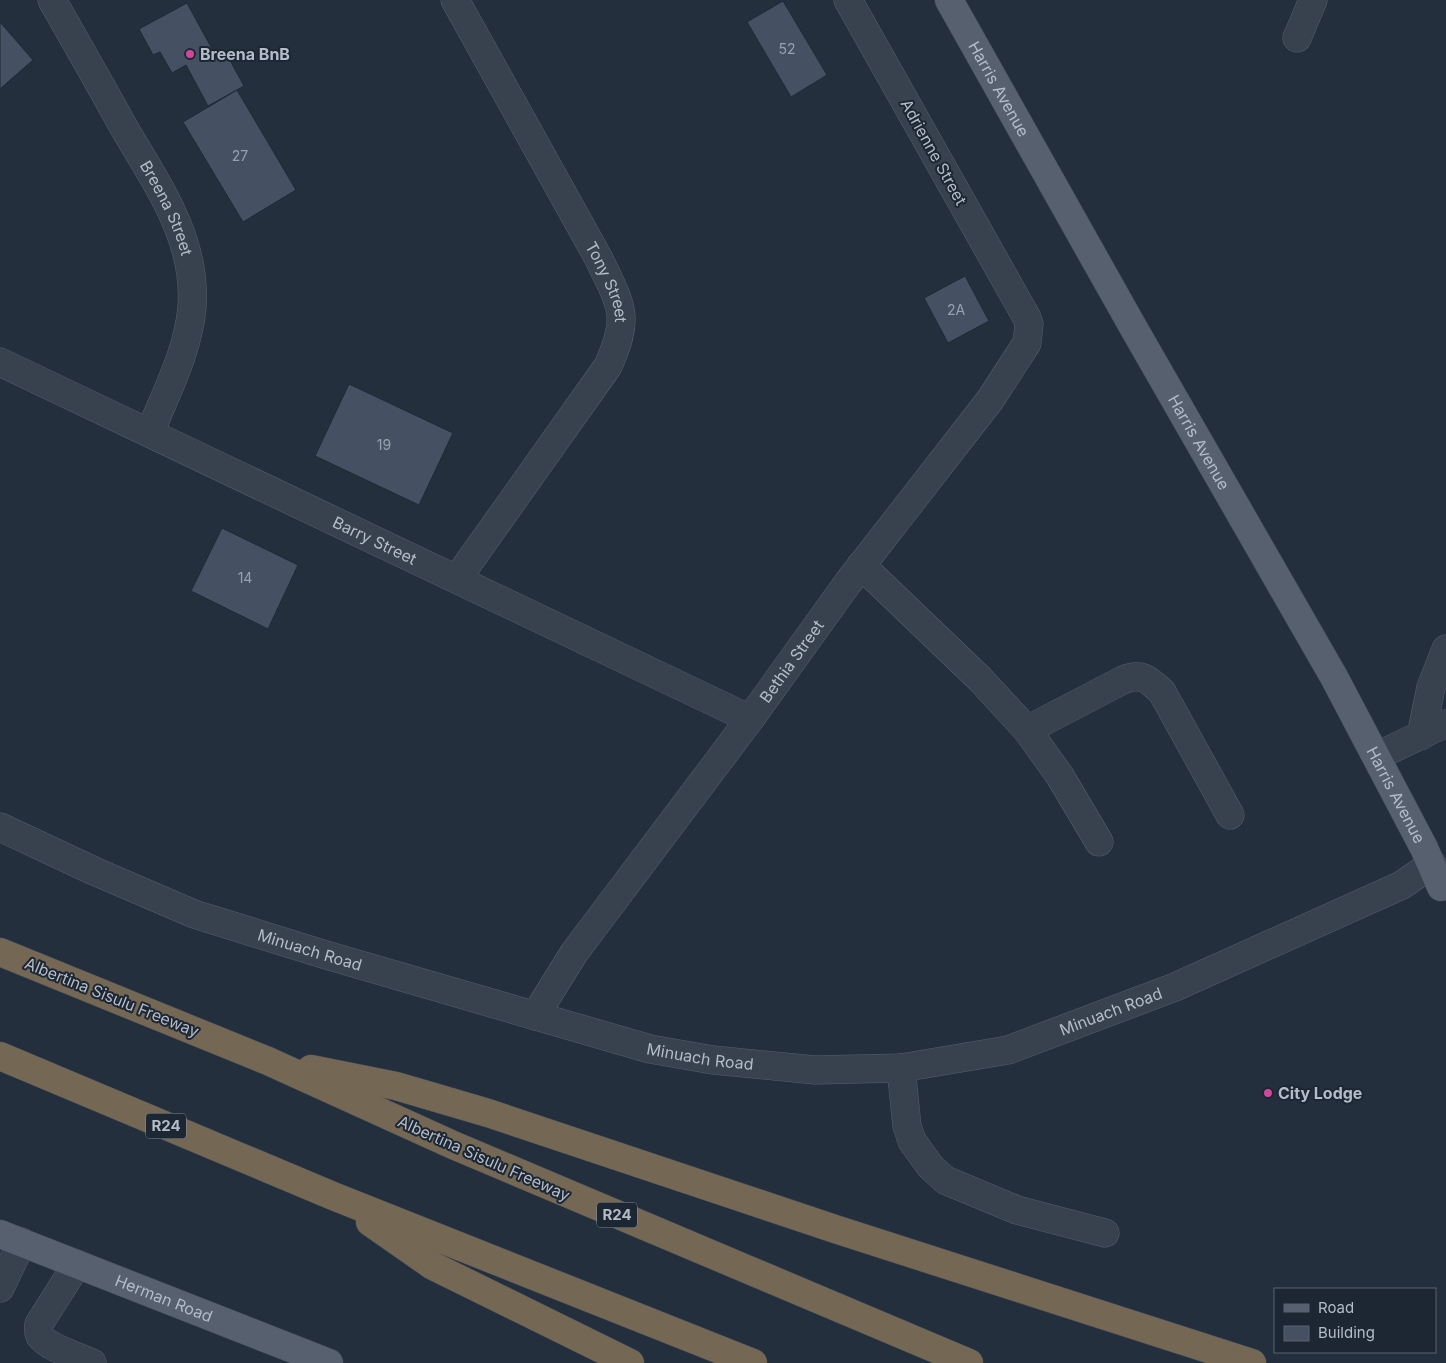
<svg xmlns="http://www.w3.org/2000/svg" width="1446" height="1363" viewBox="0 0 1446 1363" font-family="Inter,sans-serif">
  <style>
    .building { fill: #455162; stroke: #1f2835 }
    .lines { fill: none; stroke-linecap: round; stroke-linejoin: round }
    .minor-casing { stroke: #565f6c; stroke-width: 29 }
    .major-casing { stroke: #414a57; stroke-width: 29 }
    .highway-casing { stroke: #434c59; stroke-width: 29 }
    .minor { stroke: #38414e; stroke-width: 28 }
    .major { stroke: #56606e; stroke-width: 28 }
    .highway { stroke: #746855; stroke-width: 28 }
    .hotel-dot { fill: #d1479c; stroke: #1d2633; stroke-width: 2 }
    .labels { text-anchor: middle; stroke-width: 4; stroke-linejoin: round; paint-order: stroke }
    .number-label { font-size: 14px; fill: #98a1af }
    .shield { fill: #1d2633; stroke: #878f9c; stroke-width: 1 }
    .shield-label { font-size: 15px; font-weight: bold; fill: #b4bcc9 }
    .poi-label { font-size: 16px; font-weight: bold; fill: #b4bcc9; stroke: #1d2633; text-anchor: start }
    .street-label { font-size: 16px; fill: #b4bcc9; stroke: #1d2633 }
  </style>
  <rect width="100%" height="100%" fill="#242f3e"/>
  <!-- building -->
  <g class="building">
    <path d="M 783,1 L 827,75 L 791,97 L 747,22 Z"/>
    <path d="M 187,3 L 217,58 L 226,53 L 244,86 L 208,106 L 186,65 L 172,73 L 160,52 L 153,55 L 139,29 Z"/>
    <path d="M 0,22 L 33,60 L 0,89 Z"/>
    <path d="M 237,90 L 296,190 L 243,222 L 183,122 Z"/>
    <path d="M 965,276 L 989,321 L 948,343 L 924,298 Z"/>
    <path d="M 349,384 L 453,433 L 419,505 L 315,456 Z"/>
    <path d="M 222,528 L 298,565 L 268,629 L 191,591 Z"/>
  </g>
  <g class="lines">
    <defs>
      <g id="minor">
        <path id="s1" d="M 52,0 C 76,42 100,84 123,126 C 156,183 197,238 192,307 C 188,352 166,392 150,433"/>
        <path id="s2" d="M 455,0 L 599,259 C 621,306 631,315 608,366 L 457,579"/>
        <path d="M 1297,38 L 1313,0"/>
        <path id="s3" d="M 0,362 L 750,719"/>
        <path d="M 861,565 L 980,679 L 1027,730 L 1060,776 L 1099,842"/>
        <path d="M 1027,730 L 1123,680 C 1141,672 1148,679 1162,692 L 1230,815"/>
        <path d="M 1421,736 L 1431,687 L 1446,649"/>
        <path d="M 1377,756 L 1444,724"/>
        <path id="s4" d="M 0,827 L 94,871 L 194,914 L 326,955 L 650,1049 L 713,1060 L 815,1070 L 901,1068 L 1008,1050 L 1175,987 L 1402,885 L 1432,864"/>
        <path id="s5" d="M 535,1016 L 574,953 L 750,719 L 847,584 L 990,400 L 1027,343 L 1029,324 L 1027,318 L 848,0"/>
        <path d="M 901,1068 L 907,1126 L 912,1141 L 930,1166 L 945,1180 L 1017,1210 L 1105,1233"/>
        <path d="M 77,1264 L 39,1324 C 38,1329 38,1332 40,1336 C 47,1347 79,1357 92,1363"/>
        <path d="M 0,1288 L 22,1242"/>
      </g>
      <g id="major">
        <path id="s6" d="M 949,0 L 1133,327 L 1334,677 L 1424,848 L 1441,887 L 1446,884"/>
        <path id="s7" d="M 0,1234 L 329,1363"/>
      </g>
      <g id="highway">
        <path d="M 0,952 L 268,1061 L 453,1145 L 969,1363"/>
        <path d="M 0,1056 L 333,1196 L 753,1363"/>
        <path d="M 311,1069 L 396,1086 L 488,1113 L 835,1229 L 1252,1363"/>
        <path d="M 370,1222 L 433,1266 L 630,1363"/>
      </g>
    </defs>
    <!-- minor casing -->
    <use href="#minor" class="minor-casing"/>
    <!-- major casing -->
    <use href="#major" class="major-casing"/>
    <!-- highway casing -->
    <use href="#highway" class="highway-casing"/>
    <!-- minor -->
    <use href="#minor" class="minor"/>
    <!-- major -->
    <use href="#major" class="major"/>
    <!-- highway -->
    <use href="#highway" class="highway"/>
  </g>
  <!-- markers -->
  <g class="hotel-dot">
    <circle cx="190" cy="54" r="5"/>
    <circle cx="1268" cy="1093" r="5"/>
  </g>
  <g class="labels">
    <!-- number labels -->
    <g class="number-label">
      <text x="787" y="54">52</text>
      <text x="240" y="161">27</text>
      <text x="956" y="315">2A</text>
      <text x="384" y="450">19</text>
      <text x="245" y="583">14</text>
    </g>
    <!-- shield labels -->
    <g class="shield">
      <rect x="146" y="1113.5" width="40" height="25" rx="4"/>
      <rect x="597" y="1202.5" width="40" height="25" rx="4"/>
    </g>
    <g class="shield-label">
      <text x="166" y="1131">R24</text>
      <text x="617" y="1220">R24</text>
    </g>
    <!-- poi labels -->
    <g class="poi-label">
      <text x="200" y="60">Breena BnB</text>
      <text x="1278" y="1099">City Lodge</text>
    </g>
    <!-- street labels -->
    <g class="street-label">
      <text dy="6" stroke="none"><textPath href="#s6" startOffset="102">Harris Avenue</textPath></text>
      <text transform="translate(934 152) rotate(61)" y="6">Adrienne Street</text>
      <text dy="6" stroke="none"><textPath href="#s1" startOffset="238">Breena Street</textPath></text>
      <text dy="6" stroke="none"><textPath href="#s2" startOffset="321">Tony Street</textPath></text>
      <text dy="6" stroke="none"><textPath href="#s6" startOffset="508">Harris Avenue</textPath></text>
      <text dy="6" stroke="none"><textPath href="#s3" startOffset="415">Barry Street</textPath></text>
      <text dy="6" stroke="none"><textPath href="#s5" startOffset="438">Bethia Street</textPath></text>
      <text dy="6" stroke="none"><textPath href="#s6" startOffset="912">Harris Avenue</textPath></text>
      <text dy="6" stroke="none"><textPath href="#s4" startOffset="334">Minuach Road</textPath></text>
      <text transform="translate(112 997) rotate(22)" y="6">Albertina Sisulu Freeway</text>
      <text dy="6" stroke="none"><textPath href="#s4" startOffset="1159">Minuach Road</textPath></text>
      <text dy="6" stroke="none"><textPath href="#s4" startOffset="739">Minuach Road</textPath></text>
      <text transform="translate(484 1158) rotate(24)" y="6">Albertina Sisulu Freeway</text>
      <text dy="6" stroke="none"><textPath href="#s7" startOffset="176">Herman Road</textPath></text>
    </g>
  </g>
  <!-- legend -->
  <rect x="1274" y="1288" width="162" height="65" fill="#1d2633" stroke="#59626f"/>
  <rect x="1284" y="1304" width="25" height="8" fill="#56606e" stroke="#59626f"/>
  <text x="1318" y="1313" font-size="15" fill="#b4bcc9">Road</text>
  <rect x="1284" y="1326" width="25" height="15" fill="#455162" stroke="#59626f"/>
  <text x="1318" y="1338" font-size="15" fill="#b4bcc9">Building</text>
</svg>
